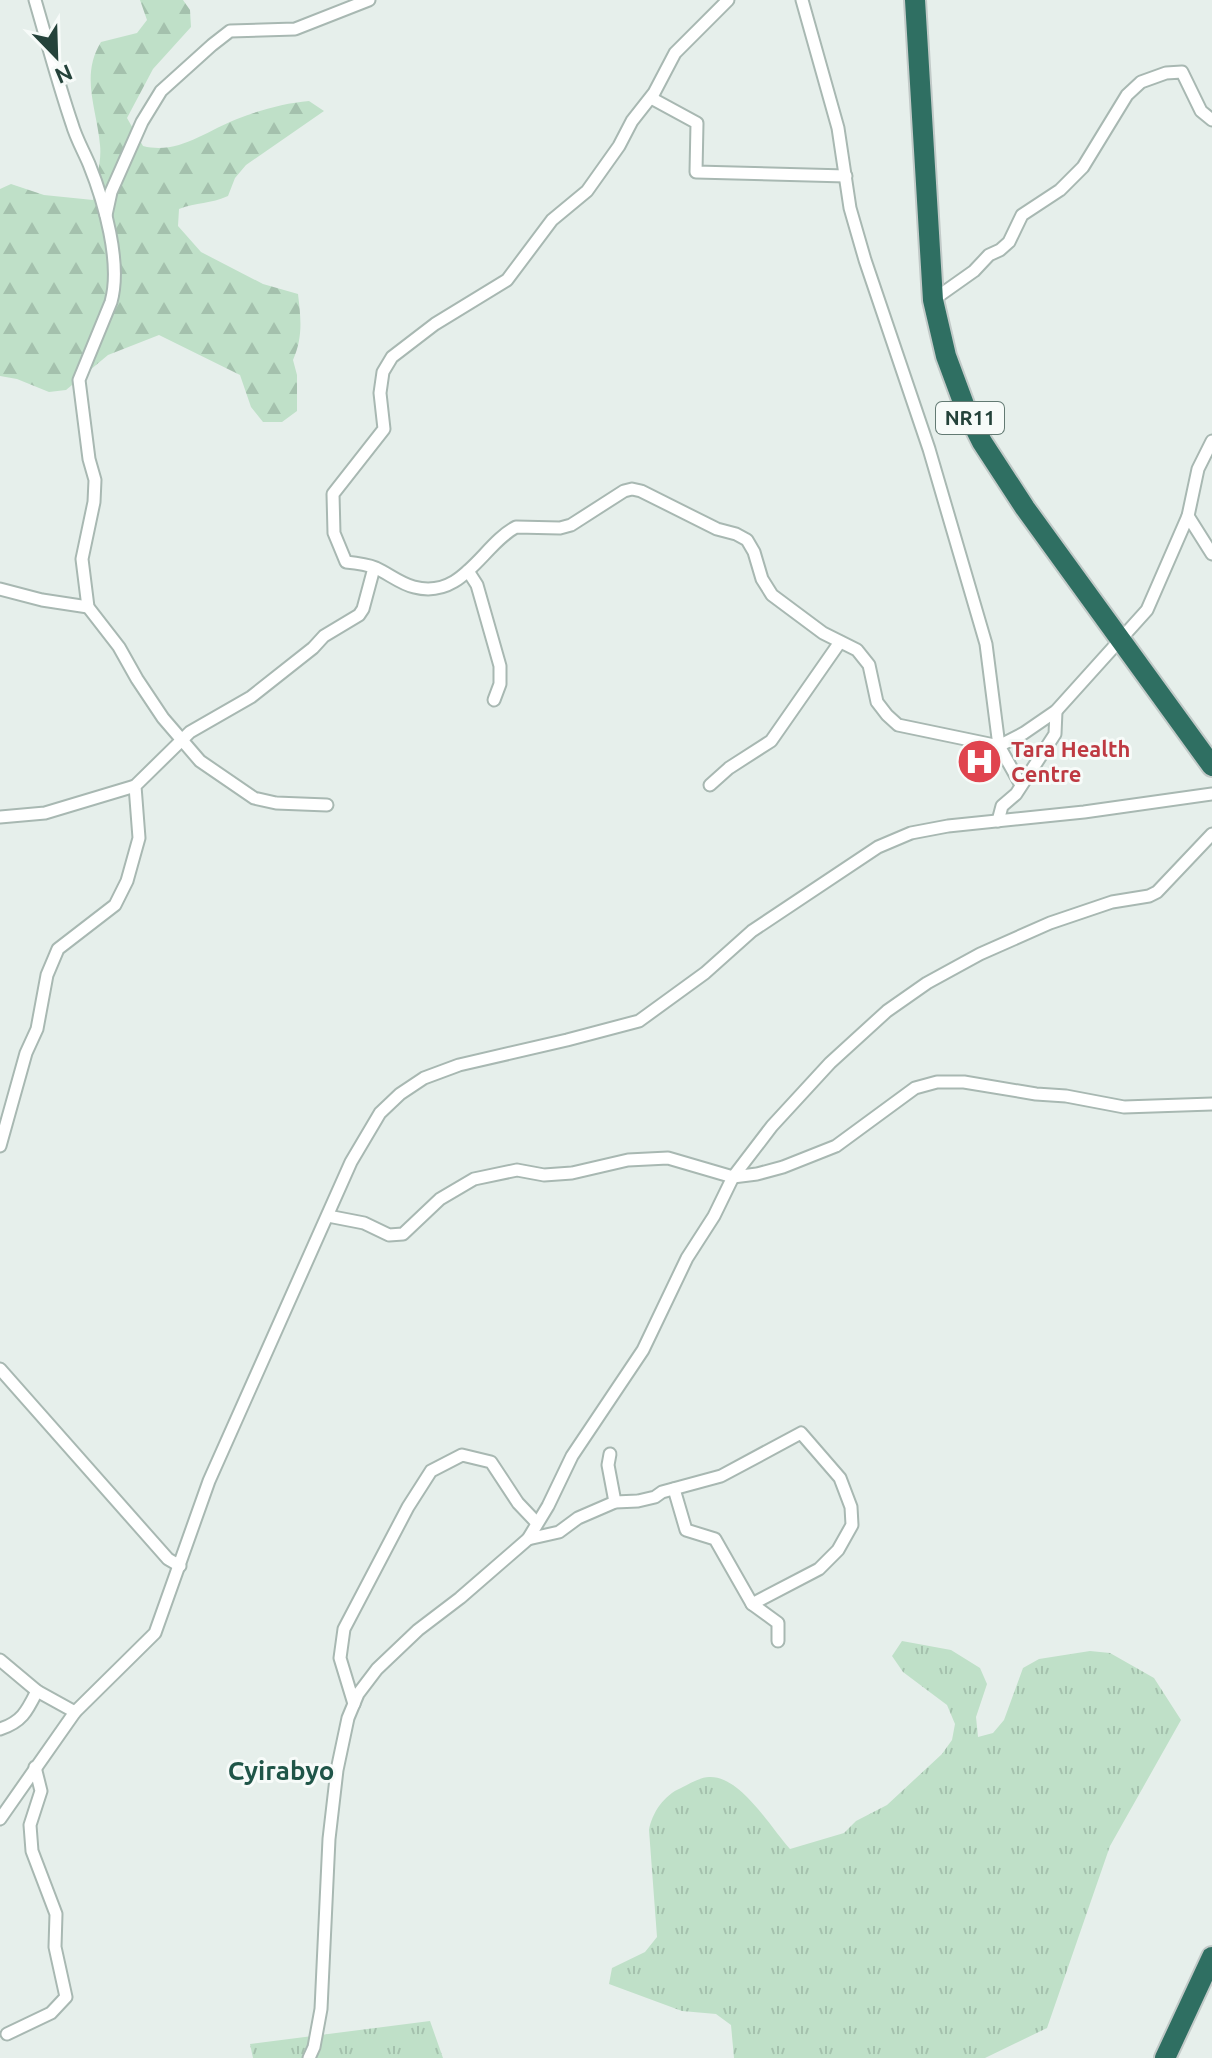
<svg xmlns="http://www.w3.org/2000/svg" width="1212" height="2058" viewBox="0 0 1212 2058" font-family="Ubuntu,sans-serif">
  <style>
    .grass { fill: url(#grass-tufts) }
    .forest { fill: url(#forest-firs) }
    .lines { fill: none; stroke-linecap: round; stroke-linejoin: round }
    .street-casing { stroke: #a8b8b2; stroke-width: 15 }
    .highway-casing { stroke: #c2cac8; stroke-width: 24 }
    .street { stroke: #fff; stroke-width: 11 }
    .highway { stroke: #2f6f62; stroke-width: 20 }
    .labels { text-anchor: middle; stroke-width: 6; stroke-linejoin: round; paint-order: stroke }
    .shield { fill: #f7fbf9; stroke: #637a73; stroke-width: 2 }
    .shield-label { font-size: 20px; font-weight: bold; fill: #24423a }
    .health-label { font-size: 22px; font-weight: bold; fill: #be3a42; stroke: #f7fbf9; text-anchor: start }
    .quarter-label { font-size: 26px; font-weight: bold; fill: #1f5548; stroke: #f7fbf9 }
  </style>
  <defs>
    <pattern id="grass-tufts" width="24" height="20" patternUnits="userSpaceOnUse" patternTransform="scale(2)"><rect width="24" height="20" fill="#bfe0c8"/><path d="M3 7l-1-3M5 7V3M7 7l1-3M15 17l-1-3M17 17v-4M19 17l1-3" fill="none" stroke="#a4c1ad"/></pattern>
    <pattern id="forest-firs" width="22" height="20" patternUnits="userSpaceOnUse" patternTransform="scale(2)"><rect width="22" height="20" fill="#bfe0c8"/><path d="M5 1l3.5 6h-7zM16 11l3.5 6h-7z" fill="#a4c1ad"/></pattern>
  </defs>
  <rect width="100%" height="100%" fill="#e6efeb"/>
  <!-- grass -->
  <g class="grass">
    <path d="M 902,1641 L 951,1650 L 980,1668 L 987,1684 L 976,1717 L 978,1737 L 993,1733 L 1004,1720 L 1023,1668 L 1039,1659 L 1090,1651 L 1110,1653 L 1154,1678 L 1181,1720 L 1110,1846 L 1047,2028 L 985,2058 L 734,2058 L 731,2025 L 716,2014 L 682,2011 L 609,1984 L 612,1968 L 645,1952 L 657,1937 L 649,1830 C 652,1813 664,1795 681,1788 C 689,1784 701,1777 709,1777 C 740,1775 771,1828 790,1849 L 844,1833 L 856,1821 L 887,1805 L 942,1754 L 952,1740 L 955,1724 L 947,1705 L 903,1672 L 892,1656 Z"/>
    <path d="M 430,2021 L 443,2058 L 253,2058 L 250,2044 Z"/>
  </g>
  <!-- forest -->
  <path class="forest" d="M 140,0 L 183,0 L 190,10 L 191,27 L 153,69 L 127,118 L 143,146 C 178,155 206,131 237,119 C 260,110 285,103 309,101 L 324,111 L 246,165 L 235,178 L 228,196 C 211,204 196,202 179,209 L 178,226 L 201,252 L 263,284 L 298,294 C 301,319 303,337 293,360 L 297,375 L 297,411 L 282,422 L 263,422 L 251,407 L 240,375 L 159,335 L 108,355 L 66,390 L 49,392 L 17,379 L 0,376 L 0,189 L 11,184 L 44,195 L 93,200 C 95,183 102,162 100,145 C 97,109 80,76 101,42 L 137,33 L 147,20 Z"/>
  <g class="lines">
    <defs>
      <g id="street">
        <path d="M 35,0 C 47,41 58,83 72,124 C 76,138 83,150 89,164 C 104,201 122,263 111,302 L 79,380 L 89,459 L 95,480 L 94,502 L 82,559 L 88,607 L 119,647 L 137,679 L 163,718 L 200,761 L 254,798 L 276,803 L 327,805"/>
        <path d="M 728,0 L 675,53 L 654,93 L 632,121 L 619,146 L 587,191 L 552,220 L 507,280 L 435,324 L 392,357 L 383,372 L 380,393 L 384,429 L 333,494 L 334,533 L 346,562 C 356,563 366,564 376,568 C 389,574 401,584 414,587 C 463,600 482,545 516,527 L 560,528 L 571,525 L 624,491 L 632,489 L 641,491 L 717,529 L 736,534 L 747,540 L 754,552 L 762,579 L 772,595 L 823,633 L 857,650 L 869,665 L 877,702 L 887,715 L 898,725 L 999,746 L 1024,733 L 1056,711 L 1147,610 L 1188,516 L 1198,469 L 1212,441"/>
        <path d="M 802,0 L 838,128 L 850,208 L 865,260 L 929,449 L 986,644 L 999,746 L 1021,785"/>
        <path d="M 651,98 L 697,123 L 696,172 L 846,176"/>
        <path d="M 106,215 L 111,192 L 142,122 L 161,91 L 212,45 L 230,31 L 295,29 L 369,0"/>
        <path d="M 933,300 L 974,271 L 989,255 L 1000,250 L 1009,242 L 1022,215 L 1060,190 L 1083,167 L 1127,95 L 1141,82 L 1166,73 L 1182,72 L 1201,111 L 1212,120"/>
        <path d="M 1188,516 L 1212,554"/>
        <path d="M 468,571 L 477,585 L 500,666 L 500,684 L 494,700"/>
        <path d="M 0,589 L 42,600 L 88,607"/>
        <path d="M 710,785 L 729,768 L 771,741 L 840,642"/>
        <path d="M 0,817 L 45,813 L 135,786"/>
        <path d="M 998,821 L 1002,806 L 1016,794 L 1055,734 L 1056,711"/>
        <path d="M 0,1146 L 26,1053 L 37,1029 L 47,975 L 58,949 L 115,905 L 127,881 L 139,838 L 135,786 L 190,732 L 251,697 L 313,648 L 324,636 L 359,615 L 363,609 L 374,568"/>
        <path d="M 328,1216 L 364,1223 L 389,1235 L 403,1234 L 440,1199 L 474,1179 L 517,1170 L 544,1175 L 572,1173 L 628,1160 L 668,1158 L 733,1177 L 757,1174 L 783,1167 L 836,1146 L 915,1088 L 937,1082 L 964,1082 L 1036,1094 L 1066,1096 L 1124,1107 L 1212,1104"/>
        <path d="M 0,1369 L 168,1559 L 180,1566"/>
        <path d="M 610,1454 L 608,1465 L 615,1502"/>
        <path d="M 674,1489 L 686,1530 L 715,1539 L 752,1604 L 778,1623 L 778,1641"/>
        <path d="M 528,1539 L 559,1532 L 578,1518 L 615,1502 L 638,1501 L 655,1497 L 662,1492 L 721,1476 L 801,1433 L 840,1478 L 851,1507 L 852,1525 L 838,1550 L 819,1569 L 752,1604"/>
        <path d="M 0,1660 L 37,1691 L 75,1712"/>
        <path d="M 354,1704 L 340,1658 L 344,1629 L 408,1507 L 431,1471 L 462,1455 L 491,1462 L 518,1503 L 537,1523"/>
        <path d="M 0,1729 C 22,1722 27,1711 37,1691"/>
        <path d="M 0,1819 L 75,1712 L 155,1633 L 209,1481 L 351,1162 L 380,1113 L 400,1094 L 424,1078 L 459,1065 L 567,1040 L 639,1021 L 705,973 L 752,931 L 878,847 L 911,833 L 948,826 L 1084,812 L 1212,794"/>
        <path d="M 7,2034 L 51,2013 L 66,1997 L 55,1947 L 56,1914 L 32,1851 L 30,1825 L 41,1791 L 35,1767"/>
        <path d="M 309,2058 L 314,2047 L 321,2009 L 329,1839 L 337,1770 L 348,1718 L 358,1694 L 377,1669 L 418,1630 L 460,1598 L 528,1539 L 548,1506 L 572,1456 L 643,1350 L 687,1258 L 714,1216 L 733,1177 L 772,1126 L 830,1063 L 887,1011 L 927,983 L 980,954 L 1050,923 L 1112,902 L 1149,896 L 1157,892 L 1212,834"/>
      </g>
      <g id="highway">
        <path d="M 915,0 L 933,300 L 946,356 L 966,410 L 982,442 L 1025,508 L 1212,766"/>
        <path d="M 1165,2058 L 1212,1957"/>
      </g>
    </defs>
    <!-- street casing -->
    <use href="#street" class="street-casing"/>
    <!-- highway casing -->
    <use href="#highway" class="highway-casing"/>
    <!-- street -->
    <use href="#street" class="street"/>
    <!-- highway -->
    <use href="#highway" class="highway"/>
  </g>
  <!-- icons -->
  <defs>
    <symbol id="hospital-disc" viewBox="-11 -11 22 22"><circle r="9.5" fill="#e0444e" stroke="#f7fbf9"/><path d="M-5-5h3v3.5h4V-5h3V5h-3V1.5h-4V5h-3Z" fill="#fff"/></symbol>
  </defs>
  <g fill-rule="evenodd">
    <use href="#hospital-disc" x="954" y="736" width="51" height="51"/>
  </g>
  <g class="labels">
    <!-- shield labels -->
    <rect class="shield" x="936" y="402" width="68" height="32" rx="6"/>
    <g class="shield-label">
      <text x="970" y="425">NR11</text>
    </g>
    <!-- health labels -->
    <g class="health-label">
      <text x="1011" y="757">Tara Health<tspan x="1011" dy="25">Centre</tspan></text>
    </g>
    <!-- quarter labels -->
    <g class="quarter-label">
      <text x="281" y="1780">Cyirabyo</text>
    </g>
  </g>
  <!-- north arrow -->
  <g transform="translate(56 56) rotate(157)" stroke="#f7fbf9" stroke-width="6" paint-order="stroke">
  <path d="M0-6L14 30L0 20L-14 30Z" fill="#24423a"/>
  <text y="-12" font-size="22" font-weight="bold" text-anchor="middle" fill="#24423a">N</text>
  </g>
</svg>
